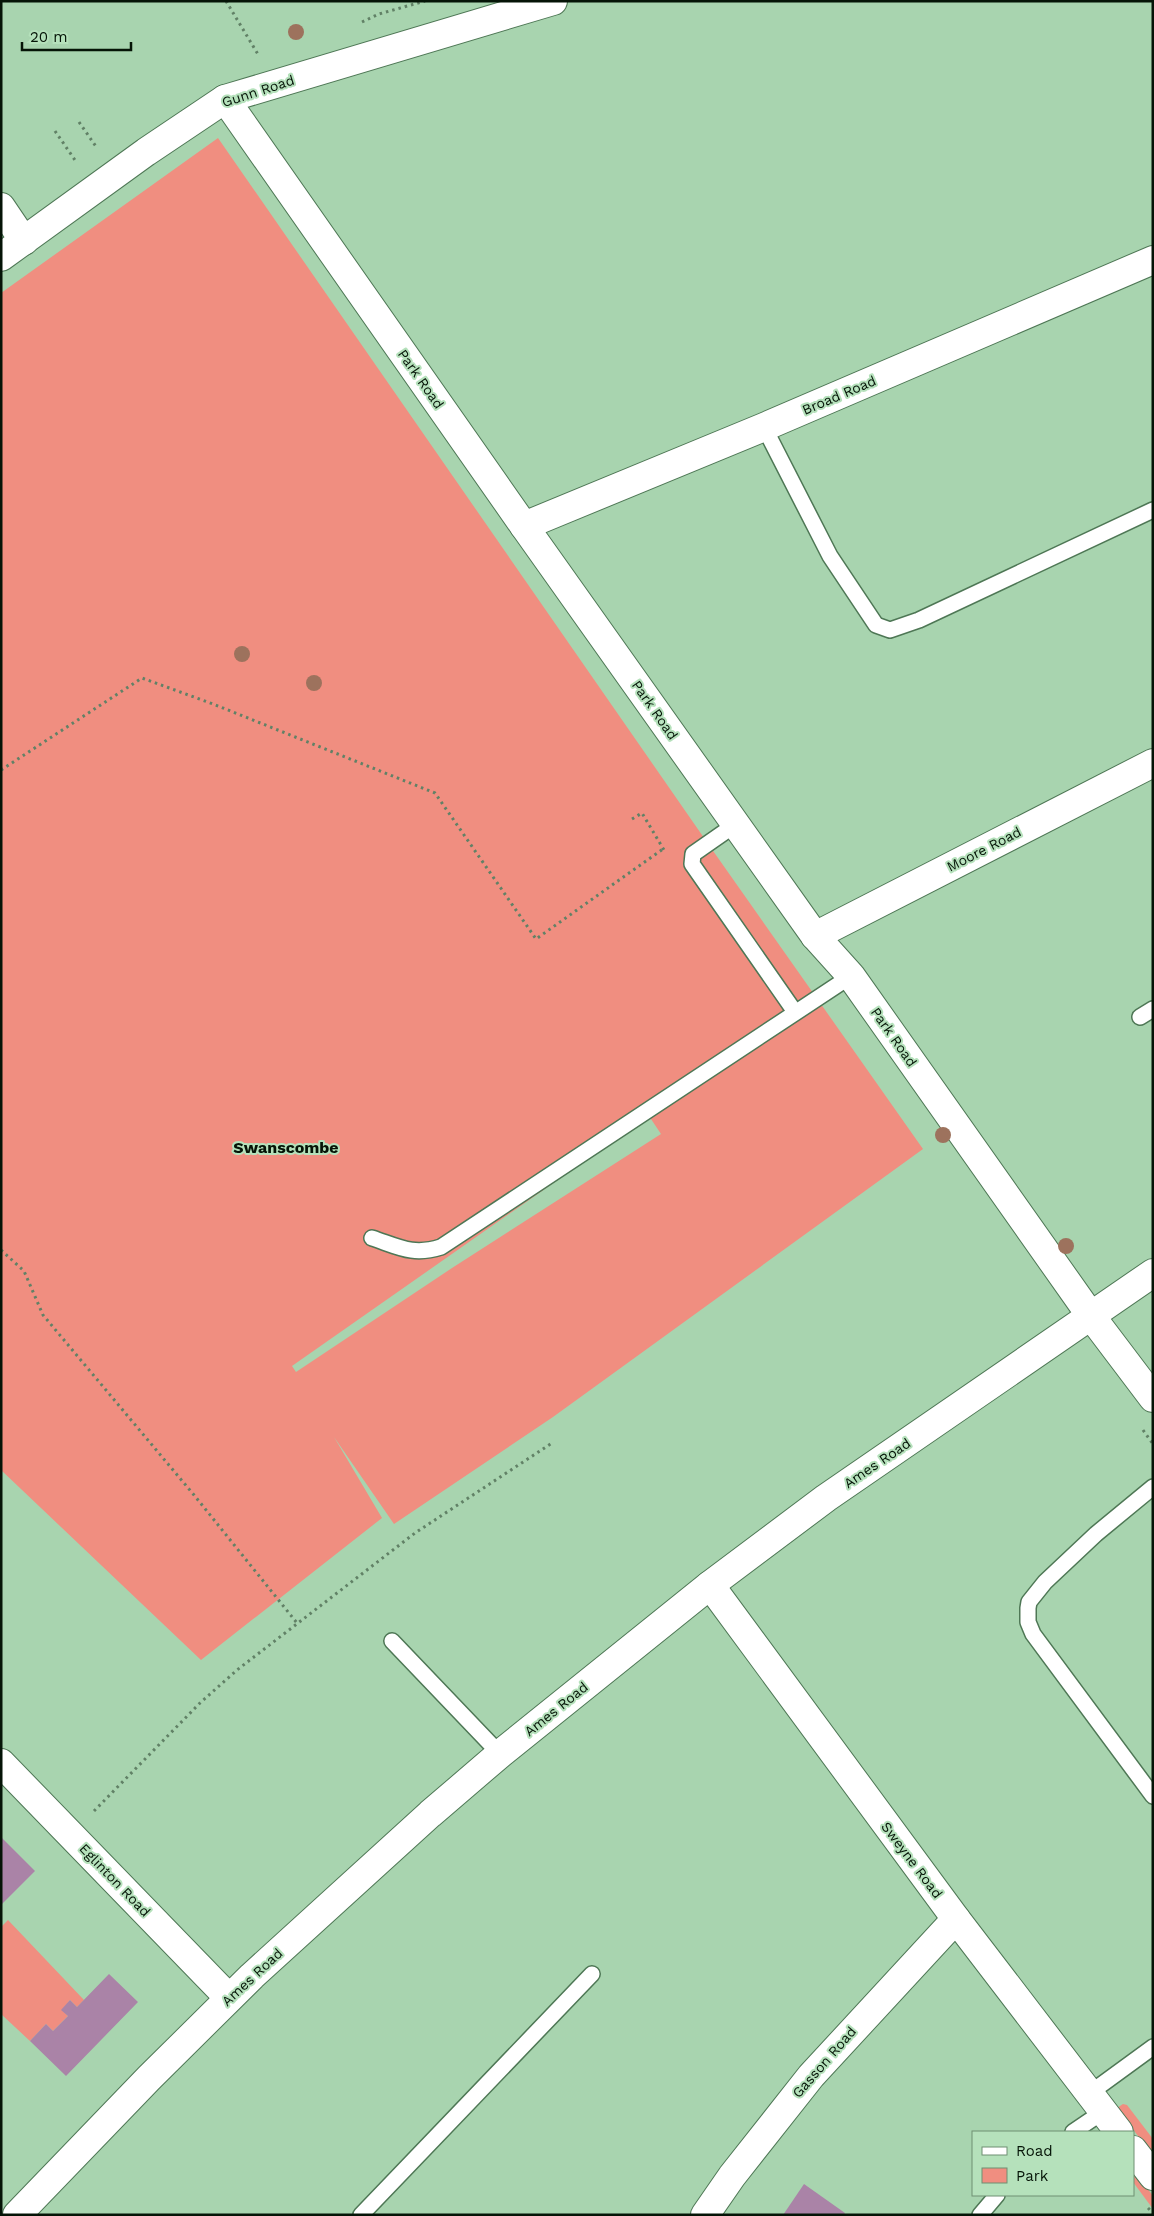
<svg xmlns="http://www.w3.org/2000/svg" width="1154" height="2216" viewBox="0 0 1154 2216" font-family="'Work Sans',sans-serif">
  <style>
    .green { fill: #f08e80; fill-rule: evenodd }
    .building { fill: #aa83a7 }
    .lines { fill: none; stroke-linecap: round; stroke-linejoin: round }
    .service-casing { stroke: #4e7755; stroke-width: 18 }
    .minor-casing { stroke: #4e7755; stroke-width: 30 }
    .path { stroke: #618166; stroke-width: 3; stroke-dasharray: 2.5 4; stroke-linecap: butt }
    .service { stroke: #fff; stroke-width: 15 }
    .minor { stroke: #fff; stroke-width: 28 }
    .tree { fill: #9d725d }
    .labels { text-anchor: middle; stroke-width: 4; stroke-linejoin: round; paint-order: stroke }
    .street-label { font-size: 14px; fill: #051407; stroke: #b5e1bb }
    .quarter-label { font-size: 16px; font-weight: bold; fill: #051407; stroke: #b5e1bb }
  </style>
  <rect width="100%" height="100%" fill="#a8d4af"/>
  <!-- green -->
  <g class="green">
    <path d="M 218,138 L 711,848 L 923,1149 L 553,1417 L 394,1524 L 334,1437 L 382,1518 L 201,1660 L 1,1470 L 1,293 ZM 649,1116 L 661,1134 L 452,1268 L 296,1372 L 292,1366 Z"/>
    <path d="M 8,1920 L 84,2000 L 77,2007 L 70,2000 L 62,2010 L 68,2016 L 53,2031 L 46,2024 L 30,2041 L 1,2014 L 1,1927 Z"/>
    <path d="M 1123,2104 L 1127,2105 L 1153,2139 L 1153,2156 L 1117,2108 Z"/>
    <path d="M 1133,2169 L 1153,2196 L 1153,2209 L 1133,2182 Z"/>
  </g>
  <!-- building -->
  <g class="building">
    <path d="M 1,1837 L 35,1871 L 1,1905 Z"/>
    <path d="M 109,1974 L 138,2002 L 66,2076 L 30,2041 L 46,2024 L 53,2031 L 68,2016 L 61,2010 L 70,2000 L 77,2007 Z"/>
    <path d="M 804,2184 L 845,2213 L 844,2215 L 783,2215 Z"/>
  </g>
  <g class="lines">
    <defs>
      <g id="service">
        <path d="M 764,427 L 830,556 L 876,625 L 890,630 L 919,620 L 1153,510"/>
        <path d="M 736,824 L 693,854 L 692,864 L 795,1012"/>
        <path d="M 1140,1017 L 1153,1009"/>
        <path d="M 372,1238 C 399,1247 413,1256 441,1247 L 851,976"/>
        <path d="M 1153,1487 L 1096,1534 L 1045,1582 L 1029,1602 L 1028,1608 L 1028,1622 L 1033,1634 L 1153,1796"/>
        <path d="M 392,1641 L 500,1754"/>
        <path d="M 1090,2093 L 1153,2047"/>
        <path d="M 1073,2132 L 1104,2111"/>
        <path d="M 361,2215 L 592,1974"/>
        <path d="M 980,2215 L 997,2195"/>
      </g>
      <g id="minor">
        <path d="M 225,99 L 524,526 L 815,936 L 851,976 L 1091,1316 L 1153,1398"/>
        <path d="M 1,207 L 24,241"/>
        <path d="M 1,257 L 146,152 L 225,99 L 553,1"/>
        <path d="M 524,526 L 764,427 L 1153,260"/>
        <path d="M 815,936 L 1153,763"/>
        <path d="M 710,1585 L 956,1919 L 1119,2132"/>
        <path d="M 1,1763 L 229,1998"/>
        <path d="M 1133,2150 L 1153,2176"/>
        <path d="M 17,2215 L 149,2078 L 252,1976 L 430,1814 L 500,1754 L 710,1585 L 826,1498 L 1153,1273"/>
        <path d="M 705,2215 L 732,2176 L 811,2076 L 956,1919"/>
      </g>
    </defs>
    <!-- service casing -->
    <use href="#service" class="service-casing"/>
    <!-- minor casing -->
    <use href="#minor" class="minor-casing"/>
    <!-- path -->
    <g class="path">
      <path d="M 226,1 L 259,56"/>
      <path d="M 362,22 L 379,14 L 425,1"/>
      <path d="M 79,122 L 97,148"/>
      <path d="M 55,131 L 77,163"/>
      <path d="M 1,770 L 142,678 L 213,704 L 435,793 L 536,939 L 663,849"/>
      <path d="M 632,819 L 642,813 L 664,850"/>
      <path d="M 1,1250 L 24,1271 L 43,1315 L 194,1495 L 297,1623"/>
      <path d="M 1143,1430 L 1153,1444"/>
      <path d="M 94,1811 L 200,1703 L 237,1670 L 415,1533 L 552,1443"/>
      <path d="M 1148,2208 L 1153,2213"/>
    </g>
    <!-- service -->
    <use href="#service" class="service"/>
    <!-- minor -->
    <use href="#minor" class="minor"/>
  </g>
  <!-- trees -->
  <g class="tree">
    <circle cx="296" cy="32" r="8"/>
    <circle cx="242" cy="654" r="8"/>
    <circle cx="314" cy="683" r="8"/>
    <circle cx="943" cy="1135" r="8"/>
    <circle cx="1066" cy="1246" r="8"/>
  </g>
  <g class="labels">
    <!-- street labels -->
    <g class="street-label">
      <text transform="translate(258 91) rotate(-18)" y="5">Gunn Road</text>
      <text transform="translate(421 379) rotate(55)" y="5">Park Road</text>
      <text transform="translate(839 395) rotate(-23)" y="5">Broad Road</text>
      <text transform="translate(655 710) rotate(55)" y="5">Park Road</text>
      <text transform="translate(984 849) rotate(-27)" y="5">Moore Road</text>
      <text transform="translate(894 1037) rotate(55)" y="5">Park Road</text>
      <text transform="translate(877 1463) rotate(-34)" y="5">Ames Road</text>
      <text transform="translate(556 1709) rotate(-39)" y="5">Ames Road</text>
      <text transform="translate(912 1860) rotate(53)" y="5">Sweyne Road</text>
      <text transform="translate(115 1880) rotate(46)" y="5">Eglinton Road</text>
      <text transform="translate(252 1977) rotate(-43)" y="5">Ames Road</text>
      <text transform="translate(824 2062) rotate(-49)" y="5">Gasson Road</text>
    </g>
    <!-- quarter labels -->
    <g class="quarter-label">
      <text x="286" y="1153">Swanscombe</text>
    </g>
  </g>
  <!-- border -->
  <rect width="1154" height="2216" fill="none" stroke="#051407" stroke-width="5"/>
  <!-- legend -->
  <rect x="972" y="2131" width="162" height="65" fill="#b5e1bb" stroke="#6f8f73"/>
  <rect x="982" y="2147" width="25" height="8" fill="#ffffff" stroke="#6f8f73"/>
  <text x="1016" y="2156" font-size="15" fill="#051407">Road</text>
  <rect x="982" y="2168" width="25" height="15" fill="#f08e80" stroke="#6f8f73"/>
  <text x="1016" y="2181" font-size="15" fill="#051407">Park</text>
  <!-- scale -->
  <path d="M22 42v8h109v-8" fill="none" stroke="#051407" stroke-width="2.5"/>
  <text x="30" y="42" font-size="15" fill="#051407" stroke="#b5e1bb" stroke-width="4" paint-order="stroke">20 m</text>
</svg>
